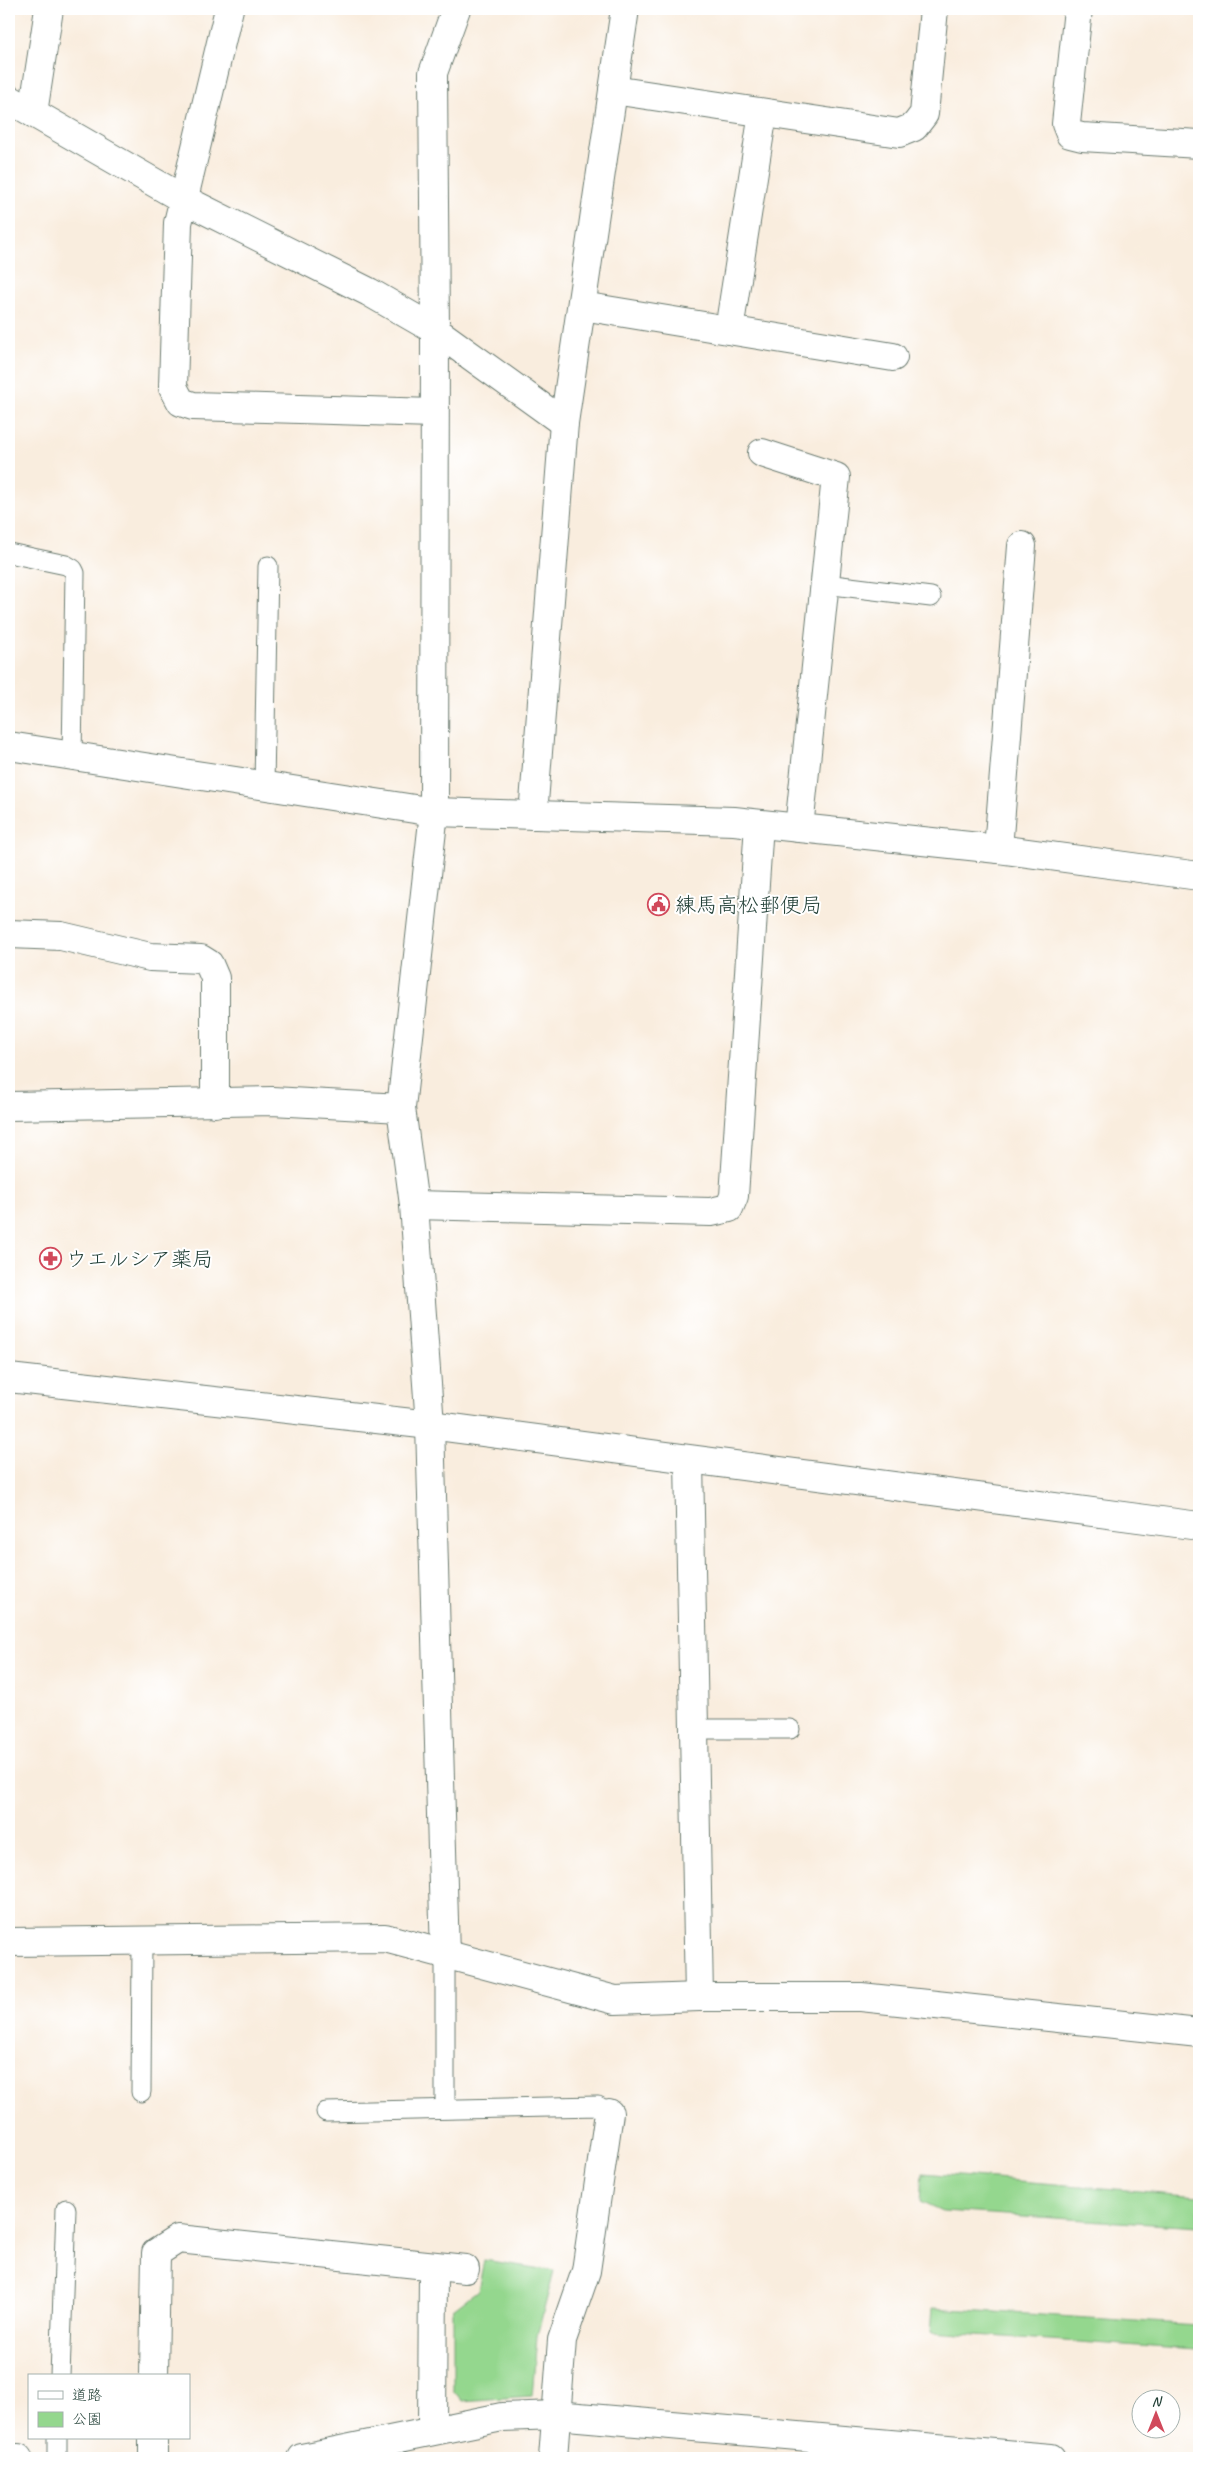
<svg xmlns="http://www.w3.org/2000/svg" width="1208" height="2467" viewBox="0 0 1208 2467" font-family="Caveat,'Klee One',sans-serif">
  <style>
    .green { fill: #94d78e; stroke: #5a8a61 }
    .lines { fill: none; stroke-linecap: round; stroke-linejoin: round }
    .service-casing { stroke: #6b7b70; stroke-width: 21 }
    .minor-casing { stroke: #6b7b70; stroke-width: 30 }
    .tertiary-casing { stroke: #6b7b70; stroke-width: 30 }
    .service { stroke: #fff; stroke-width: 19 }
    .minor { stroke: #fff; stroke-width: 28 }
    .tertiary { stroke: #fff; stroke-width: 28 }
    .labels { text-anchor: middle; stroke-width: 4; stroke-linejoin: round; paint-order: stroke }
    .poi-label { font-size: 21px; fill: #1f3d34; stroke: #fff; text-anchor: start }
  </style>
  <rect width="100%" height="100%" fill="#fff"/>
  <filter id="ink" filterUnits="userSpaceOnUse"><feTurbulence type="fractalNoise" baseFrequency=".02" numOctaves="2"/><feDisplacementMap in="SourceGraphic" scale="10" xChannelSelector="R" yChannelSelector="G"/><feConvolveMatrix kernelMatrix="1 2 1 2 8 2 1 2 1" color-interpolation-filters="sRGB"/></filter>
  <filter id="wash" filterUnits="userSpaceOnUse"><feTurbulence type="fractalNoise" baseFrequency=".0096" numOctaves="4" result="noise"/><feDisplacementMap in="SourceGraphic" scale="20" xChannelSelector="R" yChannelSelector="G"/><feGaussianBlur stdDeviation="1.12" result="paint"/><feColorMatrix in="noise" values="0 0 0 0 0 0 0 0 0 0 0 0 0 0 0 0 0 1.4 0 .05"/><feComposite in="paint" operator="in"/></filter>
  <g filter="url(#wash)">
    <rect width="100%" height="100%" fill="#f9edde"/>
    <!-- green -->
    <g class="green">
      <path d="M 923,2173 L 1199,2196 L 1199,2227 L 943,2211 L 921,2201 Z"/>
      <path d="M 484,2260 L 554,2271 L 537,2336 L 532,2396 L 462,2401 L 453,2390 L 453,2309 L 478,2290 Z"/>
      <path d="M 933,2308 L 1198,2325 L 1197,2350 L 931,2332 Z"/>
    </g>
  </g>
  <g filter="url(#ink)">
    <g class="lines">
      <defs>
        <g id="service">
          <path d="M 9,553 L 66,565 L 73,569 L 75,573 L 72,756"/>
          <path d="M 825,584 L 931,597"/>
          <path d="M 264,786 L 268,566"/>
          <path d="M 694,1729 L 790,1729"/>
          <path d="M 141,2092 L 142,1941"/>
          <path d="M 445,2108 L 445,1956"/>
          <path d="M 326,2112 L 598,2106 L 609,2113"/>
          <path d="M 60,2376 L 66,2209"/>
          <path d="M 57,2458 L 57,2438"/>
        </g>
        <g id="minor">
          <path d="M 229,9 L 178,223 L 173,387 L 181,402 L 193,406 L 434,413"/>
          <path d="M 1078,9 L 1066,124 L 1070,134 L 1082,137 L 1199,144"/>
          <path d="M 613,90 L 899,133 L 914,127 L 924,114 L 934,9"/>
          <path d="M 9,99 L 183,199 L 369,292 L 435,330 L 564,423"/>
          <path d="M 33,113 L 49,9"/>
          <path d="M 582,306 L 893,357"/>
          <path d="M 729,330 L 763,113"/>
          <path d="M 762,453 L 836,477 L 799,828"/>
          <path d="M 9,746 L 434,812 L 734,821 L 998,849 L 1199,876"/>
          <path d="M 533,815 L 564,423 L 625,9"/>
          <path d="M 998,849 L 1022,546"/>
          <path d="M 9,934 L 61,936 L 150,957 L 201,959 L 209,964 L 215,978 L 215,1103"/>
          <path d="M 9,1106 L 272,1101 L 401,1108"/>
          <path d="M 414,1205 L 711,1212 L 729,1208 L 734,1196 L 759,824"/>
          <path d="M 689,1460 L 699,1997"/>
          <path d="M 9,1942 L 385,1938 L 615,2000 L 699,1997 L 861,1997 L 1199,2033"/>
          <path d="M 445,1956 L 430,1425 L 414,1205 L 401,1108 L 434,812 L 435,330 L 433,73 L 456,9"/>
          <path d="M 154,2376 L 156,2253 L 178,2239 L 465,2269"/>
          <path d="M 432,2430 L 433,2266"/>
          <path d="M 9,2458 L 18,2458"/>
          <path d="M 153,2458 L 153,2438"/>
          <path d="M 302,2458 L 502,2417 L 556,2415 L 1051,2458"/>
          <path d="M 553,2458 L 562,2340 L 586,2271 L 609,2113"/>
        </g>
        <path id="tertiary" d="M 9,1378 L 430,1425 L 1199,1526"/>
      </defs>
      <!-- service casing -->
      <use href="#service" class="service-casing"/>
      <!-- minor casing -->
      <use href="#minor" class="minor-casing"/>
      <!-- tertiary casing -->
      <use href="#tertiary" class="tertiary-casing"/>
      <!-- service -->
      <use href="#service" class="service"/>
      <!-- minor -->
      <use href="#minor" class="minor"/>
      <!-- tertiary -->
      <use href="#tertiary" class="tertiary"/>
    </g>
  </g>
  <!-- icons -->
  <defs>
    <symbol id="civic-ring" viewBox="-11 -11 22 22"><circle r="9.5" fill="#fff" stroke="#d1495b" stroke-width="1.5"/><path d="M-.6-6.5H3V-4.5H.6V-3L4-1V1h2V6H-6V1h2V-1L-.6-3ZM-1.2 2.5V6h2.4V2.5Z" fill="#d1495b"/></symbol>
    <symbol id="pharmacy-ring" viewBox="-11 -11 22 22"><circle r="9.5" fill="#fff" stroke="#d1495b" stroke-width="1.5"/><path d="M-2-6h4v4h4v4h-4v4h-4v-4h-4v-4h4Z" fill="#d1495b"/></symbol>
  </defs>
  <g fill-rule="evenodd">
    <use href="#civic-ring" x="646" y="892" width="25" height="25"/>
    <use href="#pharmacy-ring" x="38" y="1246" width="25" height="25"/>
  </g>
  <g class="labels">
    <!-- poi labels -->
    <g class="poi-label">
      <text x="675" y="912">練馬高松郵便局</text>
      <text x="66" y="1266">ウエルシア薬局</text>
    </g>
  </g>
  <!-- margin -->
  <rect width="1208" height="2467" fill="none" stroke="#fff" stroke-width="30"/>
  <!-- legend -->
  <rect x="28" y="2374" width="162" height="65" fill="#ffffff" stroke="#a5b1ae"/>
  <rect x="38" y="2391" width="25" height="8" fill="#ffffff" stroke="#a5b1ae"/>
  <text x="72" y="2400" font-size="15" fill="#1f3d34">道路</text>
  <rect x="38" y="2412" width="25" height="15" fill="#94d78e" stroke="#a5b1ae"/>
  <text x="72" y="2424" font-size="15" fill="#1f3d34">公園</text>
  <!-- north arrow -->
  <g transform="translate(1156 2414)"><circle r="24" fill="#ffffff" stroke="#a5b1ae"/>
  <path d="M0-4L9 19L0 12L-9 19Z" fill="#d1495b"/>
  <text y="-8" font-size="14" font-weight="bold" text-anchor="middle" fill="#1f3d34">N</text>
  </g>
</svg>
